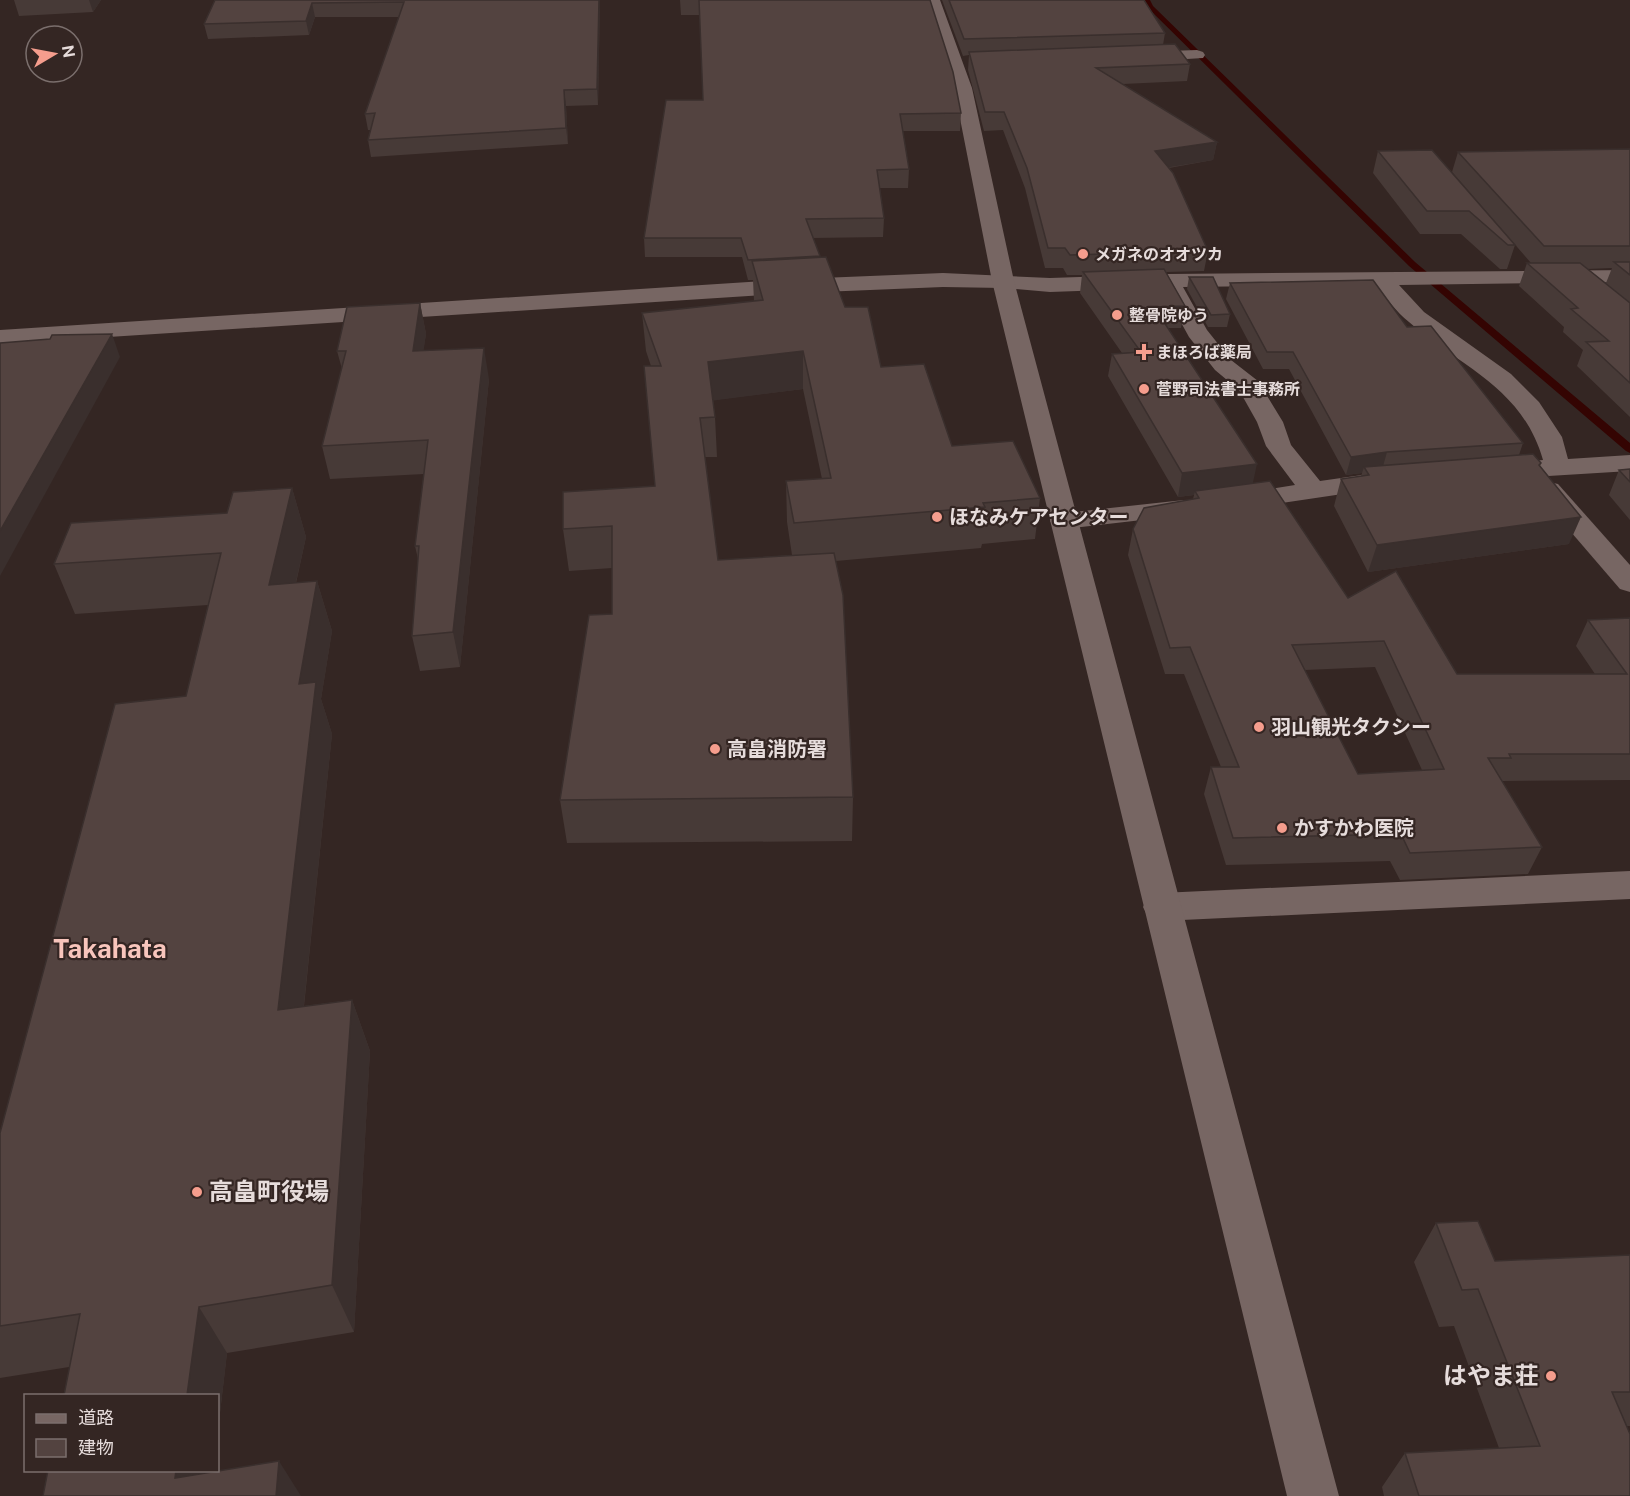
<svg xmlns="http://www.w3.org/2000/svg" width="1630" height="1496" viewBox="0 0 1630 1496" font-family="'Public Sans','Noto Sans JP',sans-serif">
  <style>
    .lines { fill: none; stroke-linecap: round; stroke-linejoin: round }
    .stream { fill: #340402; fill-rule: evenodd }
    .minor { fill: #776663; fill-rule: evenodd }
    .tertiary { fill: #776663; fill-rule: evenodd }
    .wall { fill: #473a37; fill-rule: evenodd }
    .shaded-wall { fill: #3a2f2d }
    .building { fill: #534340; stroke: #3a2f2d; stroke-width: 1.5; fill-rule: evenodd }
    .poi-dot { fill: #f59d8d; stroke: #342623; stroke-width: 2 }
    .labels { text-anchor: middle; stroke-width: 4.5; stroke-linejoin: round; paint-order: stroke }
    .far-poi-label { font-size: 16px; font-weight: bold; fill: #e6dcdb; stroke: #342623; text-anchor: start }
    .poi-label { font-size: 20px; font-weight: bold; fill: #e6dcdb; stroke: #342623; text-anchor: start }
    .near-poi-label { font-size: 24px; font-weight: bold; fill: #e6dcdb; stroke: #342623; text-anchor: start }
    .district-label { font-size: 26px; font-weight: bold; fill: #f8c5bc; stroke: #342623 }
  </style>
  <rect width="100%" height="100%" fill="#342623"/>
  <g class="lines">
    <!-- stream -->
    <path class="stream" d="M 1144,0 L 1150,0 L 1153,6 L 1415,262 L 1630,443 L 1630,453 L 1626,451 L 1409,266 L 1148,8 Z"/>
    <!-- minor -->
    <g class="minor">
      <path d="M 1197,50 L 1203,52 L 1205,55 L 1203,58 L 1139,62 L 1131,57 L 1139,52 Z"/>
      <path d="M 1630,270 L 1630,282 L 1399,285 L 1424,312 L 1511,374 L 1539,402 L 1562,437 L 1568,459 L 1630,455 L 1630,471 L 1497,479 L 1488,477 L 1484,471 L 1488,465 L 1543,460 C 1522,387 1462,368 1409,322 C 1396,312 1386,297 1375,285 L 1183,287 L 1207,330 L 1231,360 L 1258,381 L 1283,422 L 1291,445 L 1320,481 L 1383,472 L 1392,474 L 1396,480 L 1392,486 L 1383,488 L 1235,510 L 1225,508 L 1221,502 L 1225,496 L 1295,485 L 1266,446 L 1257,422 L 1239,390 L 1215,370 L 1189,337 L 1162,288 L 1050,292 L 1003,288 L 943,287 L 797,293 L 0,344 L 0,330 L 797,279 L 943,273 L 1050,278 L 1169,274 Z"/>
      <path d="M 1549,482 L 1558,484 L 1630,565 L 1630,592 L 1620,589 L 1540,496 L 1536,490 L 1540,484 Z"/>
      <path d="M 1184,500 L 1194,502 L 1198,508 L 1194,514 L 1064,529 L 1054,527 L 1050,521 L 1054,515 L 1064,513 Z"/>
      <path d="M 1630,871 L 1630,899 L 1161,921 L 1148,917 L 1143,907 L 1148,897 L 1161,893 Z"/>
    </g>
    <!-- tertiary -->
    <path class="tertiary" d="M 926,0 L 940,0 L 972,88 L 1014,281 L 1339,1496 L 1287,1496 L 992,281 L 954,88 Z"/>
  </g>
  <!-- wall -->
  <g class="wall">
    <path d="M 14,0 L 101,0 L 93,12 L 19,16 Z"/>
    <path d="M 215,0 L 600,0 L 598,105 L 566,106 L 568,144 L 371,157 L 368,140 L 371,130 L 368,130 L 365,114 L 399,17 L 315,17 L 309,35 L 208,39 L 204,24 Z"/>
    <path d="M 680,0 L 930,0 L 961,113 L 960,131 L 903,131 L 909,169 L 908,188 L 880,188 L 884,218 L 883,237 L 813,238 L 820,258 L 845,307 L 881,367 L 952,446 L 1040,498 L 1035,539 L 982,544 L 981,548 L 836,561 L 853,797 L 852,841 L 567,843 L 560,800 L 612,614 L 612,568 L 569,571 L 563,529 L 655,486 L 651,366 L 646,351 L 642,313 L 754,301 L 753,280 L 748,280 L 742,257 L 645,257 L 644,238 L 703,100 L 700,15 L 681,15 ZM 803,389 L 822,479 L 786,481 L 787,522 L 792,555 L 718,560 L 705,457 L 717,457 L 715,417 L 713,400 Z"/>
    <path d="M 942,0 L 1144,0 L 1165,33 L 1163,45 L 1190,64 L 1187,81 L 1123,84 L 1217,142 L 1213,160 L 1169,168 L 1208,251 L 1204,271 L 1166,272 L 1185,306 L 1181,328 L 1168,328 L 1253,484 L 1348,598 L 1457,674 L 1595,674 L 1576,646 L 1588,620 L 1630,618 L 1630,780 L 1502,781 L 1542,847 L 1528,874 L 1400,880 L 1390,861 L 1226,865 L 1204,794 L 1211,767 L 1221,767 L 1184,674 L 1165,674 L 1128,555 L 1133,529 L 1193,499 L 1194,495 L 1178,497 L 1108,376 L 1112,354 L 1122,353 L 1080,293 L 1082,275 L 1067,275 L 1063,268 L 1045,268 L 1025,188 L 1003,130 L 984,131 L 968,70 L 969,55 L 963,56 ZM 1375,667 L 1422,770 L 1358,774 L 1305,670 Z"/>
    <path d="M 1630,149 L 1630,417 L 1577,366 L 1583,350 L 1563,332 L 1564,327 L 1519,286 L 1527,263 L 1531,263 L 1452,172 L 1458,152 ZM 1612,268 L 1606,283 L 1587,269 Z"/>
    <path d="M 1432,150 L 1515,245 L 1507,269 L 1500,269 L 1461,234 L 1420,234 L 1373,173 L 1378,151 Z"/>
    <path d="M 1189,277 L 1230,314 L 1227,327 L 1208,327 L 1187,289 Z"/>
    <path d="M 1230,283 L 1407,327 L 1523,443 L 1519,455 L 1541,463 L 1540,466 L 1569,544 L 1368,572 L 1334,506 L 1341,479 L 1361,476 L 1362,473 L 1346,475 L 1289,369 L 1263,369 L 1226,299 Z"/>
    <path d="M 420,303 L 426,334 L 423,351 L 489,379 L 460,667 L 420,671 L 412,636 L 418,559 L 415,546 L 424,474 L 330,479 L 322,446 L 342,369 L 337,351 Z"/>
    <path d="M 1630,469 L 1630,520 L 1609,495 L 1619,470 Z"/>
    <path d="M 292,488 L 306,537 L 296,583 L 317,581 L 332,631 L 321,699 L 332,734 L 304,1006 L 352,1000 L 370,1051 L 354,1332 L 227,1353 L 218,1430 L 218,1395 L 69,1367 L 0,1378 L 0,1133 L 186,696 L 208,605 L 75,614 L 54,564 L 227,513 Z"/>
    <path d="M 1436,1223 L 1495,1261 L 1630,1255 L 1630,1426 L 1626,1426 L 1630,1496 L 1384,1496 L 1382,1487 L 1405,1453 L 1499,1448 L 1454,1326 L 1439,1327 L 1414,1262 Z"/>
  </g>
  <!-- shaded-wall -->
  <g class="shaded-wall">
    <path d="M 89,0 L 101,0 L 93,12 Z"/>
    <path d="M 599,0 L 600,0 L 598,105 L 597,89 Z"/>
    <path d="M 312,3 L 315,17 L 309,35 L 306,21 Z"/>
    <path d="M 564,90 L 566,106 L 568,144 L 566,128 Z"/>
    <path d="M 1217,142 L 1213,160 L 1152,170 L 1155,151 Z"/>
    <path d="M 420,303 L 426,334 L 419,383 L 413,351 Z"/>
    <path d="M 112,334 L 120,357 L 0,576 L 0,531 Z"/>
    <path d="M 484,348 L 489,379 L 460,667 L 453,632 Z"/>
    <path d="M 803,351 L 803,389 L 710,401 L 708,362 Z"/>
    <path d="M 1387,452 L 1382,470 L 1364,467 L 1362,473 L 1346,475 L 1351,457 Z"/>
    <path d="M 1257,464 L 1252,487 L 1195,491 L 1194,495 L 1178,497 L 1182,473 Z"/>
    <path d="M 292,488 L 306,537 L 284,635 L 269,585 Z"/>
    <path d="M 1581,517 L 1569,544 L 1368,572 L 1377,545 Z"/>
    <path d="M 317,581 L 332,631 L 321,699 L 332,734 L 298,1061 L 278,1010 L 299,684 Z"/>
    <path d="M 352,1000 L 370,1051 L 354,1332 L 332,1285 Z"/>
    <path d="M 199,1307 L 227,1353 L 218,1430 L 218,1395 L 187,1395 Z"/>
    <path d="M 279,1461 L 301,1496 L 276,1496 Z"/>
    <path d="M 176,1470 L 213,1470 L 210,1496 L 175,1478 Z"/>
  </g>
  <!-- building -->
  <g class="building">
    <path d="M 215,0 L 599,0 L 597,89 L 564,90 L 566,128 L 368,140 L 375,113 L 365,114 L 404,2 L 312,3 L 306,21 L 204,24 Z"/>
    <path d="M 699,0 L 930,0 L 953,72 L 961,113 L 900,114 L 909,169 L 877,170 L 884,218 L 806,219 L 820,256 L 748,260 L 741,238 L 644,238 L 666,100 L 703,100 Z"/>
    <path d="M 949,0 L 1144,0 L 1165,33 L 964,39 Z"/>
    <path d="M 1175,44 L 1190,64 L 1096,68 L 1217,142 L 1155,151 L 1173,173 L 1208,251 L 1070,255 L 1065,248 L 1048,248 L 1027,168 L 1004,112 L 985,112 L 969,52 Z"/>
    <path d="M 1630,149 L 1630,246 L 1544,246 L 1458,152 Z"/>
    <path d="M 1432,150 L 1515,245 L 1508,245 L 1469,211 L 1427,211 L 1378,151 Z"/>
    <path d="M 826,257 L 845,307 L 868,307 L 881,367 L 924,364 L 952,446 L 1013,441 L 1040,498 L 983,503 L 985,507 L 794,523 L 786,481 L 831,478 L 803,351 L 708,362 L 715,417 L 700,418 L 718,560 L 834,553 L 843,595 L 853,797 L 560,800 L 589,615 L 612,614 L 612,526 L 563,529 L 563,492 L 655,486 L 644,366 L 661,366 L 642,313 L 763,300 L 752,261 Z"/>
    <path d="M 1614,262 L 1630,262 L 1630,275 Z"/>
    <path d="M 1527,263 L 1580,263 L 1630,303 L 1630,383 L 1586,342 L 1609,341 L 1571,309 L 1578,308 Z"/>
    <path d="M 1164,269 L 1185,306 L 1154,307 L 1257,464 L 1182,473 L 1112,354 L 1141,352 L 1083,272 Z"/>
    <path d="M 1189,277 L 1213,277 L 1230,314 L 1211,315 Z"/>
    <path d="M 1373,280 L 1407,327 L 1431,326 L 1523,443 L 1387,452 L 1351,457 L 1293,352 L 1267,352 L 1230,283 Z"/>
    <path d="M 420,303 L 413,351 L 484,348 L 453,632 L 412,636 L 419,546 L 415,546 L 428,440 L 322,446 L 346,351 L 337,351 L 347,307 Z"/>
    <path d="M 112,334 L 0,531 L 0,343 L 50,339 L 52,335 Z"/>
    <path d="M 1533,454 L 1541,463 L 1539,465 L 1581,517 L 1377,545 L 1341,479 L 1369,475 L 1364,467 Z"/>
    <path d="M 1630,469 L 1630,482 L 1619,470 Z"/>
    <path d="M 1270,481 L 1348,598 L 1396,571 L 1457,674 L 1627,674 L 1588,620 L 1630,618 L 1630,754 L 1509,754 L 1511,758 L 1488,758 L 1542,847 L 1410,853 L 1401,834 L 1233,838 L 1211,767 L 1239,767 L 1190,647 L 1170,648 L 1133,529 L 1144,508 L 1199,498 L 1195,491 ZM 1384,641 L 1444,769 L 1358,774 L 1292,645 Z"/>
    <path d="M 292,488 L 269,585 L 317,581 L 299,684 L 316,682 L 278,1010 L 352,1000 L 332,1285 L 199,1307 L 187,1395 L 64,1395 L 80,1314 L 0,1326 L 0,1133 L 115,704 L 186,696 L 221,553 L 54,564 L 71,523 L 227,513 L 233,492 Z"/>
    <path d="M 1478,1221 L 1495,1261 L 1630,1255 L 1630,1392 L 1612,1392 L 1630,1434 L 1630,1496 L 1419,1496 L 1405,1453 L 1540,1446 L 1478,1289 L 1462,1290 L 1436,1223 Z"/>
    <path d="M 279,1461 L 276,1496 L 43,1496 L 48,1470 L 176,1470 L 175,1478 Z"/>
  </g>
  <!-- markers -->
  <g class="poi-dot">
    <circle cx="1083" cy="254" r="6"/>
    <circle cx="1117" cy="315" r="6"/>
    <path d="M1141 343h6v6h6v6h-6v6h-6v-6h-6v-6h6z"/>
    <circle cx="1144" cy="389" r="6"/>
    <circle cx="937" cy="517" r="6"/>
    <circle cx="1259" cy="727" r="6"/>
    <circle cx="715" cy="749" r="6"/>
    <circle cx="1282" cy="828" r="6"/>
    <circle cx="197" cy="1192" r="6"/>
    <circle cx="1551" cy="1376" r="6"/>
  </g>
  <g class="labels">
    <!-- far-poi labels -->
    <g class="far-poi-label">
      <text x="1095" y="260">メガネのオオツカ</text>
      <text x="1129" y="321">整骨院ゆう</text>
      <text x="1156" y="358">まほろば薬局</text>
      <text x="1156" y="395">菅野司法書士事務所</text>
    </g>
    <!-- poi labels -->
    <g class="poi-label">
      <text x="949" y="524">ほなみケアセンター</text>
      <text x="1271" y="734">羽山観光タクシー</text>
      <text x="727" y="756">高畠消防署</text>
      <text x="1294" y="835">かすかわ医院</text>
    </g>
    <!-- near-poi labels -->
    <g class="near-poi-label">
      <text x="209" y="1200">高畠町役場</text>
      <text x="1539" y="1384" text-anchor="end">はやま荘</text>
    </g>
    <!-- district labels -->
    <g class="district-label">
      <text x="110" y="958">Takahata</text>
    </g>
  </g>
  <!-- legend -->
  <rect x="24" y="1394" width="195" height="78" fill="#342623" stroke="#7b6f6d" stroke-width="1.5"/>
  <rect x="36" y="1414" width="30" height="9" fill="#776663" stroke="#7b6f6d" stroke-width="1.5"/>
  <text x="78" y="1424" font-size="18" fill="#e6dcdb">道路</text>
  <rect x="36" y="1439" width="30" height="18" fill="#534340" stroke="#7b6f6d" stroke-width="1.5"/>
  <text x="78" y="1454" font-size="18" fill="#e6dcdb">建物</text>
  <!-- north arrow -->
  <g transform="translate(54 54) rotate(80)"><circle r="28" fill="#342623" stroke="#7b6f6d" stroke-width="1.5"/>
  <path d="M0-4.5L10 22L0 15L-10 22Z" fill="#f59d8d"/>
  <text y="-9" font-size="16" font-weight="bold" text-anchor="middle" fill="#e6dcdb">N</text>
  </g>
</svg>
